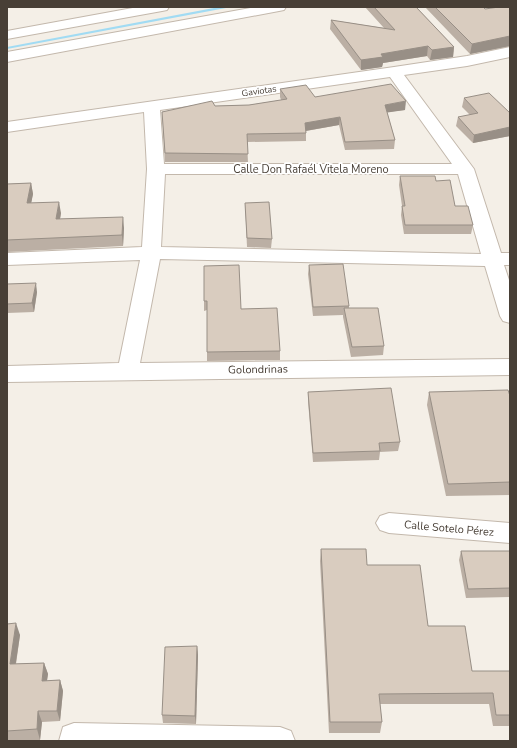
<svg xmlns="http://www.w3.org/2000/svg" width="517" height="748" viewBox="0 0 517 748" font-family="'Nunito Sans',sans-serif">
  <style>
    .lines { fill: none; stroke-linecap: round; stroke-linejoin: round }
    .stream { fill: #a1dbf3; fill-rule: evenodd }
    .minor-casing { stroke: #c3b8ac; stroke-width: 2 }
    .minor { fill: #fff; fill-rule: evenodd }
    .wall { fill: #bbafa4 }
    .shaded-wall { fill: #988f86 }
    .building { fill: #d9ccbf; stroke: #988f86 }
    .labels { text-anchor: middle; stroke-width: 3.5; stroke-linejoin: round; paint-order: stroke }
    .far-street-label { font-size: 9px; fill: #483f36; stroke: #fff }
    .street-label { font-size: 11px; fill: #483f36; stroke: #fff }
  </style>
  <rect width="100%" height="100%" fill="#f4efe7"/>
  <g class="lines">
    <!-- stream -->
    <path class="stream" d="M 219,7 L 228,7 L 226,8 L 7,49 L 7,47 Z"/>
    <defs>
      <g id="minor">
        <path d="M 138,7 L 169,7 L 167,10 L 162,11 L 7,39 L 7,31 Z"/>
        <path d="M 256,7 L 286,7 L 284,10 L 279,11 L 7,62 L 7,52 Z"/>
        <path d="M 510,47 L 510,57 L 467,66 L 404,75 L 474,169 L 501,253 L 510,253 L 510,265 L 504,265 L 510,283 L 510,323 L 503,321 L 500,316 L 485,266 L 160,259 L 140,363 L 510,359 L 510,375 L 7,382 L 7,366 L 119,363 L 140,260 L 7,265 L 7,253 L 142,247 L 147,169 L 144,112 L 7,132 L 7,122 L 394,67 L 467,56 ZM 390,77 L 452,164 L 164,164 L 160,110 ZM 165,174 L 458,174 L 481,254 L 161,247 Z"/>
        <path d="M 389,513 L 510,523 L 510,543 L 389,533 L 380,530 L 376,523 L 380,516 Z"/>
        <path d="M 74,723 L 280,727 L 291,731 L 295,741 L 59,741 L 63,727 Z"/>
      </g>
    </defs>
    <!-- minor casing -->
    <use href="#minor" class="minor-casing"/>
    <!-- minor -->
    <use href="#minor" class="minor"/>
  </g>
  <!-- wall -->
  <g class="wall">
    <path d="M 365,7 L 416,7 L 454,47 L 453,57 L 430,60 L 427,56 L 383,63 L 382,67 L 361,70 L 330,29 L 331,20 L 384,28 Z"/>
    <path d="M 425,7 L 483,7 L 485,9 L 510,9 L 510,46 L 470,54 Z"/>
    <path d="M 280,89 L 315,97 L 405,110 L 387,112 L 395,140 L 394,149 L 345,150 L 339,125 L 306,131 L 306,141 L 247,142 L 248,162 L 165,162 L 162,112 L 215,106 L 249,105 L 281,100 L 280,97 Z"/>
    <path d="M 464,98 L 510,113 L 510,136 L 473,143 L 456,126 L 458,117 L 470,115 L 462,107 Z"/>
    <path d="M 400,176 L 436,181 L 455,206 L 473,225 L 471,234 L 404,234 L 401,215 L 402,206 L 399,185 Z"/>
    <path d="M 31,183 L 33,194 L 31,203 L 61,213 L 60,219 L 124,228 L 123,246 L 7,252 L 7,184 Z"/>
    <path d="M 245,203 L 272,239 L 271,248 L 247,247 Z"/>
    <path d="M 309,265 L 349,306 L 349,308 L 384,346 L 383,355 L 351,357 L 343,317 L 343,315 L 313,316 L 308,274 Z"/>
    <path d="M 204,266 L 241,309 L 280,351 L 280,360 L 207,361 L 207,310 L 204,311 Z"/>
    <path d="M 7,284 L 37,292 L 34,312 L 7,313 Z"/>
    <path d="M 308,392 L 400,442 L 398,451 L 380,452 L 379,460 L 313,462 L 308,401 Z"/>
    <path d="M 429,392 L 510,396 L 510,495 L 446,496 L 427,405 Z"/>
    <path d="M 321,549 L 367,565 L 472,671 L 510,671 L 510,726 L 493,726 L 489,704 L 380,704 L 382,722 L 380,733 L 329,733 L 320,561 Z"/>
    <path d="M 461,551 L 510,551 L 510,597 L 466,598 L 459,560 Z"/>
    <path d="M 7,624 L 20,635 L 16,664 L 44,663 L 48,674 L 47,681 L 60,680 L 63,691 L 60,721 L 42,722 L 40,740 L 7,741 Z"/>
    <path d="M 197,646 L 198,655 L 196,724 L 163,723 L 162,715 Z"/>
  </g>
  <!-- shaded-wall -->
  <g class="shaded-wall">
    <path d="M 510,36 L 510,46 L 470,54 L 472,44 Z"/>
    <path d="M 428,46 L 427,56 L 383,63 L 382,67 L 361,70 L 361,60 L 381,54 Z"/>
    <path d="M 454,47 L 453,57 L 430,60 L 432,50 Z"/>
    <path d="M 406,101 L 405,110 L 384,113 L 385,105 Z"/>
    <path d="M 340,117 L 339,125 L 305,131 L 305,123 Z"/>
    <path d="M 510,127 L 510,136 L 473,143 L 474,135 Z"/>
    <path d="M 31,183 L 33,194 L 29,214 L 27,203 Z"/>
    <path d="M 59,202 L 61,213 L 58,230 L 56,219 Z"/>
    <path d="M 123,217 L 124,228 L 123,246 L 122,235 Z"/>
    <path d="M 36,283 L 37,292 L 34,312 L 32,303 Z"/>
    <path d="M 16,623 L 20,635 L 14,675 L 10,664 Z"/>
    <path d="M 197,646 L 198,655 L 196,724 L 195,716 Z"/>
    <path d="M 44,663 L 48,674 L 45,692 L 42,681 Z"/>
    <path d="M 60,680 L 63,691 L 60,721 L 57,711 Z"/>
    <path d="M 38,711 L 42,722 L 40,740 L 37,729 Z"/>
  </g>
  <!-- building -->
  <g class="building">
    <path d="M 374,7 L 416,7 L 454,47 L 432,50 L 428,46 L 381,54 L 383,57 L 361,60 L 331,20 L 395,30 Z"/>
    <path d="M 435,7 L 483,7 L 485,9 L 499,7 L 508,7 L 510,9 L 510,36 L 472,44 Z"/>
    <path d="M 391,84 L 406,101 L 385,105 L 395,140 L 345,142 L 340,117 L 305,123 L 306,133 L 247,134 L 248,154 L 165,153 L 162,112 L 212,101 L 215,106 L 249,105 L 287,99 L 280,89 L 306,85 L 315,97 Z"/>
    <path d="M 489,93 L 510,113 L 510,127 L 474,135 L 458,117 L 478,113 L 464,98 Z"/>
    <path d="M 400,176 L 435,176 L 436,181 L 450,180 L 455,206 L 468,206 L 473,225 L 405,225 L 402,206 L 405,206 Z"/>
    <path d="M 31,183 L 27,203 L 59,202 L 56,219 L 123,217 L 122,235 L 7,240 L 7,184 Z"/>
    <path d="M 269,202 L 272,239 L 247,238 L 245,203 Z"/>
    <path d="M 343,264 L 349,306 L 313,307 L 309,265 Z"/>
    <path d="M 239,265 L 241,309 L 277,308 L 280,351 L 207,352 L 207,301 L 204,301 L 204,266 Z"/>
    <path d="M 36,283 L 32,303 L 7,304 L 7,284 Z"/>
    <path d="M 344,308 L 378,308 L 384,346 L 352,347 Z"/>
    <path d="M 391,388 L 400,442 L 379,443 L 380,451 L 313,453 L 308,392 Z"/>
    <path d="M 508,390 L 510,396 L 510,482 L 448,484 L 429,392 Z"/>
    <path d="M 321,549 L 366,549 L 367,565 L 420,565 L 428,626 L 465,626 L 472,671 L 510,671 L 510,715 L 496,715 L 493,693 L 379,694 L 382,722 L 330,722 Z"/>
    <path d="M 461,551 L 510,551 L 510,588 L 468,589 Z"/>
    <path d="M 16,623 L 10,664 L 44,663 L 42,681 L 60,680 L 57,711 L 38,711 L 37,729 L 7,731 L 7,624 Z"/>
    <path d="M 197,646 L 195,716 L 162,715 L 165,647 Z"/>
  </g>
  <g class="labels">
    <!-- far-street labels -->
    <g class="far-street-label">
      <text transform="translate(259 91) rotate(-8)" y="3">Gaviotas</text>
    </g>
    <!-- street labels -->
    <g class="street-label">
      <text x="311" y="173">Calle Don Rafaél Vitela Moreno</text>
      <text transform="translate(258 369) rotate(-1)" y="4">Golondrinas</text>
      <text transform="translate(449 528) rotate(5)" y="4">Calle Sotelo Pérez</text>
    </g>
  </g>
  <!-- border -->
  <rect width="517" height="748" fill="none" stroke="#483f36" stroke-width="16"/>
</svg>
